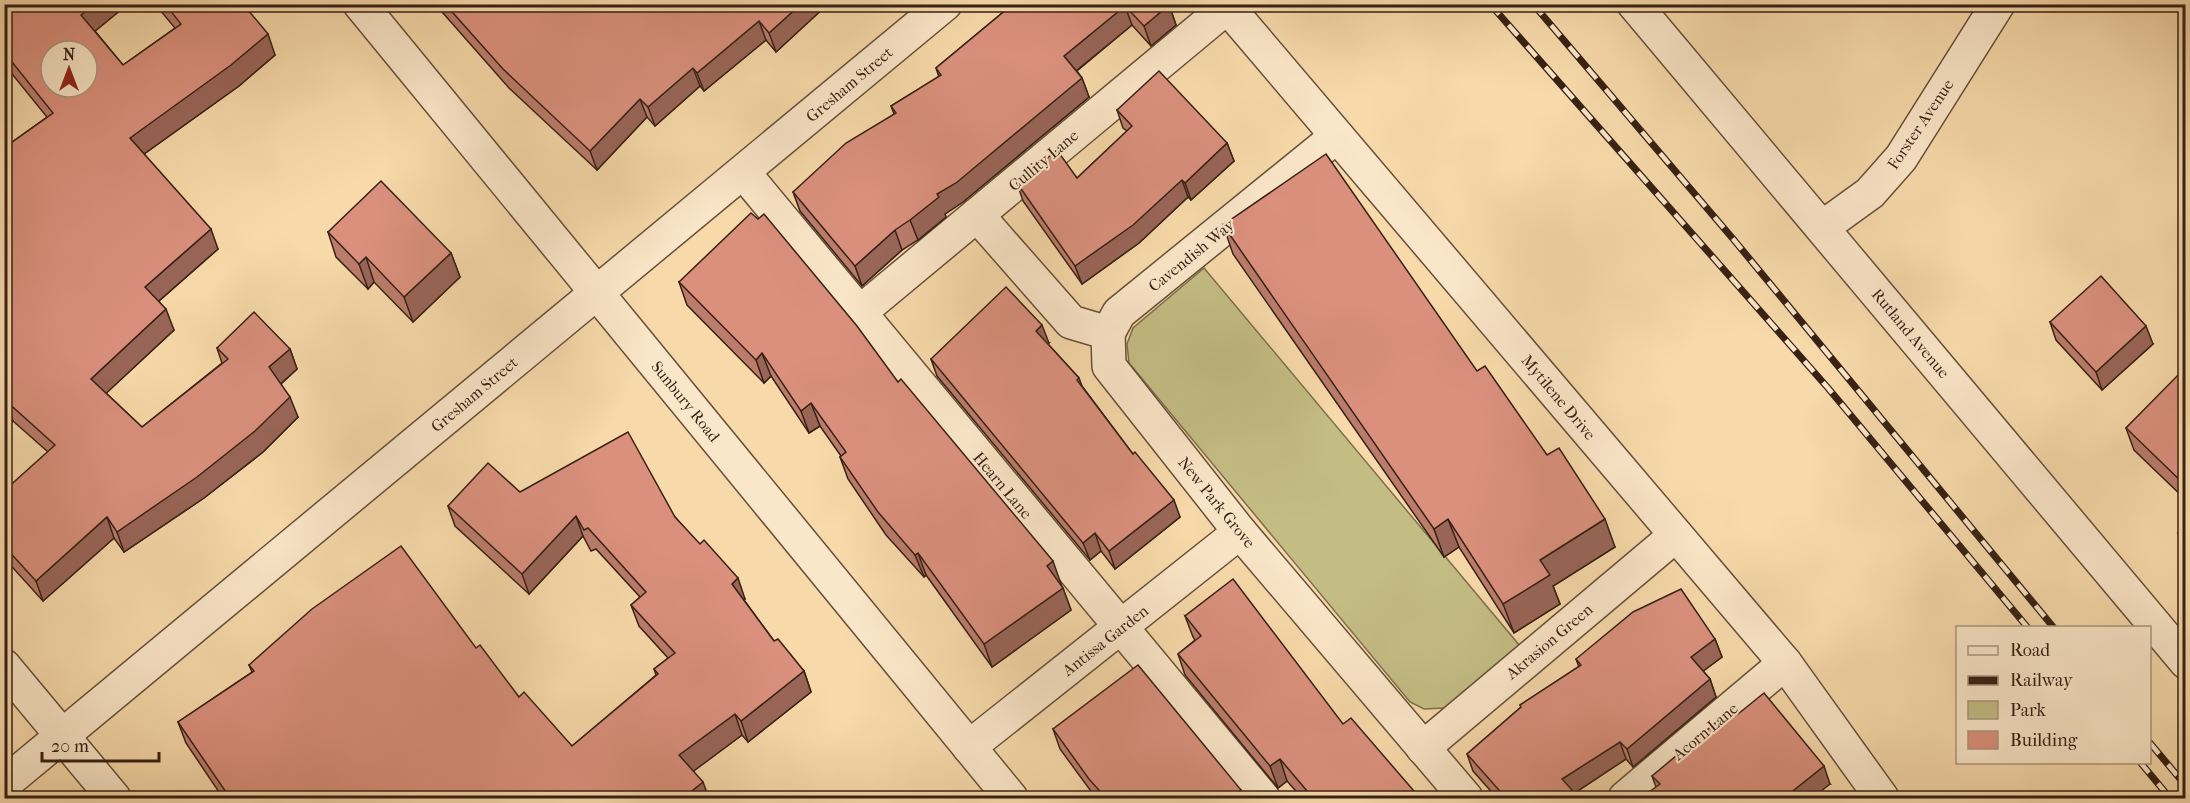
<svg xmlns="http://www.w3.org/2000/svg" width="2190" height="803" viewBox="0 0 2190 803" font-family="'IM FELL French Canon',serif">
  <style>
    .green { fill: #c3bd84; stroke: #7d6f4c; stroke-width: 1.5 }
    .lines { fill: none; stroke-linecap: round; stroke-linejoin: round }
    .minor-casing { stroke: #674f3a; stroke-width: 36 }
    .minor { stroke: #fae6c8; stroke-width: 33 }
    .rail-casing { stroke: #372114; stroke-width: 7 }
    .rail { stroke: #fae6c8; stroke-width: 4.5; stroke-dasharray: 14; stroke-linecap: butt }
    .wall { fill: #bb7c6c; stroke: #372114; stroke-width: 1.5 }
    .shaded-wall { fill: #996558; stroke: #372114; stroke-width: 1.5 }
    .building { fill: #da907d; stroke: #372114; stroke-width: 1.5; fill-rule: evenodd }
    .labels { text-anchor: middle; stroke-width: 4.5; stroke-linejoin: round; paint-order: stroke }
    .street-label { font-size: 16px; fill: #372114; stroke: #fae6c8 }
  </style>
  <rect width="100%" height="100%" fill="#f7d9aa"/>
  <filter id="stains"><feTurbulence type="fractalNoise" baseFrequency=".00333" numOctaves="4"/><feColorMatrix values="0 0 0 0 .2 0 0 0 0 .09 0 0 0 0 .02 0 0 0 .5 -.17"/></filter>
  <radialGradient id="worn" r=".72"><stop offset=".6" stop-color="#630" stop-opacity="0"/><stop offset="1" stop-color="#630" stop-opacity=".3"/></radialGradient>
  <!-- green -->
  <path class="green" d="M 1204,268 L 1520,646 L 1444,708 L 1424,709 L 1410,702 L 1129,363 L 1127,344 L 1133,328 Z"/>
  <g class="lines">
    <defs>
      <g id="minor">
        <path d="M 360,4 L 1011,798"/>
        <path d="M 1225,4 L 1785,663 L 1882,798"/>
        <path d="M 1634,4 L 2186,662"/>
        <path d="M 743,172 L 1263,798"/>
        <path d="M 977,215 L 1071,322 L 1108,333 L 1109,366 L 1240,532 L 1466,798"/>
        <path d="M 1823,227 L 1870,193 L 1901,158 L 1998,4"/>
        <path d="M 859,313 L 1227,7"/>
        <path d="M 1108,333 L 1119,313 L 1337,136"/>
        <path d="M 4,666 L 114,798"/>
        <path d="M 969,747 L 1240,532"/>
        <path d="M 1423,748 L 1676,535"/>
        <path d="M 4,784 L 945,4"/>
        <path d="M 1625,798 L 1785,663"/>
      </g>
    </defs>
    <!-- minor casing -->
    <use href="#minor" class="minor-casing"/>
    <!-- minor -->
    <use href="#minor" class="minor"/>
    <defs>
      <g id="rail">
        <path d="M 1490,4 L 1828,388 L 2028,628"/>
        <path d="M 1533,4 L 1734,240 L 2054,628"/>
        <path d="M 2150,743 L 2186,786"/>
        <path d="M 2140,762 L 2170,798"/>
      </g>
    </defs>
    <!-- rail casing -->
    <use href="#rail" class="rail-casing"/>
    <!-- rail -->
    <use href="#rail" class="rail"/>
  </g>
  <!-- wall -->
  <g class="wall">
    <path d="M 4,4 L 128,4 L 95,31 L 123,65 L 175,28 L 155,4 L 243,4 L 275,55 L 239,86 L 144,154 L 218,249 L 159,301 L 174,330 L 106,393 L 142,427 L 222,363 L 217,348 L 290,349 L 297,369 L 281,384 L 298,417 L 263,452 L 204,498 L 124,552 L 114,538 L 43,601 L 4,558 L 4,491 L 48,452 L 13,421 L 4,430 L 4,148 L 47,117 L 4,64 Z"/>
    <path d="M 435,4 L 828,4 L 776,52 L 766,40 L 704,91 L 700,86 L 655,126 L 647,117 L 597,170 L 509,88 Z"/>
    <path d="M 1013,4 L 1169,4 L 1176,25 L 1151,46 L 1132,25 L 1077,71 L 1082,78 L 1089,97 L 963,202 L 945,214 L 946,217 L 918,240 L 902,250 L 862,286 L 800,211 L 793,192 L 894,114 L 891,106 L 939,77 L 936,68 Z"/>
    <path d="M 1117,110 L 1227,143 L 1234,161 L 1191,200 L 1188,197 L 1139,243 L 1082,284 L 1023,201 L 1017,183 L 1077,178 L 1127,131 L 1123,128 Z"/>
    <path d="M 1223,225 L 1477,371 L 1547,455 L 1615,547 L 1553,586 L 1560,604 L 1514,633 L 1459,547 L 1444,557 L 1233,254 Z"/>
    <path d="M 328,232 L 451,253 L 460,277 L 413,322 L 374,282 L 368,289 L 336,257 Z"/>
    <path d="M 679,282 L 898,382 L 1061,584 L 1071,610 L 992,667 L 926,575 L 924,577 L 886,535 L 848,479 L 840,457 L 841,456 L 820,426 L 809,433 L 771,376 L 764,383 L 687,305 Z"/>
    <path d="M 2050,322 L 2153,344 L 2102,390 L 2056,340 Z"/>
    <path d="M 1049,343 L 1048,344 L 1079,378 L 1082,386 L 1180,517 L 1115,569 L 1101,551 L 1090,560 L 937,376 L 931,359 Z"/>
    <path d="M 2186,371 L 2186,500 L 2134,450 L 2126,428 Z"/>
    <path d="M 520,492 L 675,517 L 745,599 L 744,600 L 774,641 L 804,671 L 811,692 L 748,742 L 742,735 L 693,771 L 709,798 L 223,798 L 186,743 L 178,722 L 252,672 L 249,665 L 476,648 L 519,697 L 572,746 L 656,675 L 654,669 L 668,658 L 639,626 L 631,605 L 640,597 L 596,549 L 591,551 L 583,536 L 529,594 L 455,526 L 448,506 Z"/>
    <path d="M 2186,523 L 2186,554 L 2178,533 Z"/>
    <path d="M 1185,616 L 1343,724 L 1420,798 L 1302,798 L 1287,781 L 1278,788 L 1185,675 L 1178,654 L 1195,640 L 1193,637 Z"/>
    <path d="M 1715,639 L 1722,657 L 1703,671 L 1710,679 L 1716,697 L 1633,767 L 1626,759 L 1573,794 L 1575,798 L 1497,798 L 1473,771 L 1467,754 L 1521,707 L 1520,705 L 1579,667 L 1576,659 Z"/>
    <path d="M 1738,714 L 1830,784 L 1656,787 L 1652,776 Z"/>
    <path d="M 1053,729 L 1241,790 L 1244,798 L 1096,798 L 1060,749 Z"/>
  </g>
  <!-- shaded-wall -->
  <g class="shaded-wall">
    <path d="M 94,4 L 128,4 L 89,36 L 81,15 Z"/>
    <path d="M 801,4 L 828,4 L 776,52 L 769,33 Z"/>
    <path d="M 1169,5 L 1176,25 L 1151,46 L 1144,26 Z"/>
    <path d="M 1125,6 L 1132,25 L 1071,75 L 1064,56 Z"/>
    <path d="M 759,21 L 766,40 L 704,91 L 697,73 Z"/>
    <path d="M 268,34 L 275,55 L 239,86 L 137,159 L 130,138 Z"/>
    <path d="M 693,68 L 700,86 L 655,126 L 648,107 Z"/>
    <path d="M 1082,78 L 1089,97 L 963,202 L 945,214 L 946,217 L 918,240 L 910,220 L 937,194 Z"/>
    <path d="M 640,99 L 647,117 L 597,170 L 590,151 Z"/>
    <path d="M 1227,143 L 1234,161 L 1191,200 L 1185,183 Z"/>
    <path d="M 1182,180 L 1188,197 L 1139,243 L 1082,284 L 1075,266 Z"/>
    <path d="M 211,229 L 218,249 L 152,307 L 145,287 Z"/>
    <path d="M 895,230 L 902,250 L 862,286 L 855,266 Z"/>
    <path d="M 451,253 L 460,277 L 413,322 L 404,297 Z"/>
    <path d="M 366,257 L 374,282 L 368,289 L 359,264 Z"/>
    <path d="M 166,309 L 174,330 L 99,400 L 91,379 Z"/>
    <path d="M 1042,325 L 1049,343 L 1043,349 L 1036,331 Z"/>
    <path d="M 2146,326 L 2153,344 L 2102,390 L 2096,372 Z"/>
    <path d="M 290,349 L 297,369 L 276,388 L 269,367 Z"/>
    <path d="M 762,353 L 771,376 L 764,383 L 756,360 Z"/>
    <path d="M 290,397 L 298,417 L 263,452 L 204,498 L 124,552 L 117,532 Z"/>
    <path d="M 6,401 L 13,421 L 4,430 L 4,402 Z"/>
    <path d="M 811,403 L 820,426 L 809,433 L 801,411 Z"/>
    <path d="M 1174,500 L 1180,517 L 1115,569 L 1109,551 Z"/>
    <path d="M 576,516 L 583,536 L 529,594 L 522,574 Z"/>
    <path d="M 107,517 L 114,538 L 43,601 L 36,581 Z"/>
    <path d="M 1448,519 L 1459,547 L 1444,557 L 1434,529 Z"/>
    <path d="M 1605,519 L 1615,547 L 1553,586 L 1560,604 L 1514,633 L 1503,604 L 1540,560 Z"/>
    <path d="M 1095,533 L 1101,551 L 1090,560 L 1083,543 Z"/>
    <path d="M 918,553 L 926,575 L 924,577 L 915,555 Z"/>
    <path d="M 1053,561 L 1061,584 L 1055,589 L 1047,566 Z"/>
    <path d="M 738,578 L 745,599 L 739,604 L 732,584 Z"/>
    <path d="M 1063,588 L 1071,610 L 992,667 L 984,644 Z"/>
    <path d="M 1715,639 L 1722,657 L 1698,675 L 1691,657 Z"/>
    <path d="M 804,671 L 811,692 L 748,742 L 741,721 Z"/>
    <path d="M 1710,679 L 1716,697 L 1633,767 L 1627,749 Z"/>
    <path d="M 735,714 L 742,735 L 687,776 L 679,755 Z"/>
    <path d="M 1620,742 L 1626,759 L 1573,794 L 1575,798 L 1563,798 L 1562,779 Z"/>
    <path d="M 1280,759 L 1287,781 L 1278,788 L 1270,766 Z"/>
    <path d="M 1824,766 L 1830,784 L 1812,798 L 1784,798 Z"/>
    <path d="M 703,782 L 709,798 L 683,798 Z"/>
    <path d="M 1241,790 L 1244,798 L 1230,798 Z"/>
  </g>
  <!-- building -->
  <g class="building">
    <path d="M 4,4 L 94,4 L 81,15 L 123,65 L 181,24 L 165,4 L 243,4 L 268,34 L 231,65 L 130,138 L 211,229 L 145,287 L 166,309 L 91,379 L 142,427 L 228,359 L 217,348 L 254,312 L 290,349 L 269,367 L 290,397 L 255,431 L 197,477 L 117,532 L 107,517 L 36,581 L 4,546 L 4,491 L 55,445 L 6,401 L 4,402 L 4,148 L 53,113 L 4,52 ZM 51,51 L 87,51 L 87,87 L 51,87 Z"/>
    <path d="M 445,4 L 801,4 L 769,33 L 759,21 L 697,73 L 693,68 L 648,107 L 640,99 L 590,151 L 503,69 Z"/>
    <path d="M 1013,4 L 1169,5 L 1144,26 L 1125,6 L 1064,56 L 1082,78 L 956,183 L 937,194 L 939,197 L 910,220 L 895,230 L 855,266 L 793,192 L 846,143 L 896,113 L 891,106 L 941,75 L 936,68 Z"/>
    <path d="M 1159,71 L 1227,143 L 1185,183 L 1182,180 L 1133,225 L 1075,266 L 1017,183 L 1057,150 L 1077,178 L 1132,126 L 1117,110 Z"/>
    <path d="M 1326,154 L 1477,371 L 1485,366 L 1547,455 L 1559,448 L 1605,519 L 1540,560 L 1550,575 L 1503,604 L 1448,519 L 1434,529 L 1223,225 Z"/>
    <path d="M 381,181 L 451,253 L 404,297 L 366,257 L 359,264 L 328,232 Z"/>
    <path d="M 751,213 L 758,219 L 764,214 L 857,326 L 898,382 L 901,379 L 1053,561 L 1047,566 L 1063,588 L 984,644 L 918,553 L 915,555 L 878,512 L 840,457 L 846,452 L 811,403 L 801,411 L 762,353 L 756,360 L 679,282 Z"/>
    <path d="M 2101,276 L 2146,326 L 2096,372 L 2050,322 Z"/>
    <path d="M 1006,287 L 1042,325 L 1036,331 L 1079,378 L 1077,380 L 1133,454 L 1135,452 L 1174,500 L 1109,551 L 1095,533 L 1083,543 L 931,359 Z"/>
    <path d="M 2184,369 L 2186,371 L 2186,486 L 2126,428 Z"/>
    <path d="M 628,432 L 675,517 L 700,544 L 704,540 L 738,578 L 732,584 L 774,641 L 778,639 L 804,671 L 741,721 L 735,714 L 679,755 L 703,782 L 683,798 L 230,798 L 178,722 L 254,671 L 249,665 L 312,609 L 401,546 L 476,648 L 480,645 L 519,697 L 524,692 L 572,746 L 658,674 L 654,669 L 675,653 L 631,605 L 646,592 L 588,528 L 584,530 L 576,516 L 522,574 L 448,506 L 488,463 L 520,492 Z"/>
    <path d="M 2186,523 L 2186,538 L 2178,533 Z"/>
    <path d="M 1233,579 L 1343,724 L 1351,718 L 1420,798 L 1313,798 L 1280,759 L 1270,766 L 1178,654 L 1201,636 L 1185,616 Z"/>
    <path d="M 1681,589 L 1715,639 L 1691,657 L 1710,679 L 1627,749 L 1620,742 L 1562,779 L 1572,790 L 1563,798 L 1506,798 L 1467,754 L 1521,707 L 1520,705 L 1581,665 L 1576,659 L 1633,612 Z"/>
    <path d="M 1138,665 L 1241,790 L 1230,798 L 1106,798 L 1089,779 L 1053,729 Z"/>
    <path d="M 1764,693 L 1824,766 L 1784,798 L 1641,798 L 1660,784 L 1652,776 L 1733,708 L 1738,714 Z"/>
  </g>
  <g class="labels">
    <!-- street labels -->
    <g class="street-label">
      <text transform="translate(849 84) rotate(-40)" y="6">Gresham Street</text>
      <text transform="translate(1920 124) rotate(-56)" y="6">Forster Avenue</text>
      <text transform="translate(1043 160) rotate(-40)" y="6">Cullity Lane</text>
      <text transform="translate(1191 255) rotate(-39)" y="6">Cavendish Way</text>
      <text transform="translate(1911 333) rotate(50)" y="6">Rutland Avenue</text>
      <text transform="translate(474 394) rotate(-40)" y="6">Gresham Street</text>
      <text transform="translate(1559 397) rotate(50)" y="6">Mytilene Drive</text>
      <text transform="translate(686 401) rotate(51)" y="6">Sunbury Road</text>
      <text transform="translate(1003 485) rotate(50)" y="6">Hearn Lane</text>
      <text transform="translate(1217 502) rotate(51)" y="6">New Park Grove</text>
      <text transform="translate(1105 640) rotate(-38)" y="6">Antissa Garden</text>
      <text transform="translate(1549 641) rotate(-40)" y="6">Akrasion Green</text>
      <text transform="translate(1705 731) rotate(-40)" y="6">Acorn Lane</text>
    </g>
  </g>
  <!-- margin -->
  <rect width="2190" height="803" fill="none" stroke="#f7d9aa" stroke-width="24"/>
  <rect x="6" y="6" width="2178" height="791" fill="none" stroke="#372114" stroke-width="3"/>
  <rect x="12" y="12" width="2166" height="779" fill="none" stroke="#372114" stroke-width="1.5"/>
  <!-- legend -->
  <rect x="1956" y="626" width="195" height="138" fill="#fae6c8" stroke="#ac9780" stroke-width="1.5"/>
  <rect x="1968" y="646" width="30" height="9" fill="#fae6c8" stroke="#ac9780" stroke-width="1.5"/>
  <text x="2010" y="656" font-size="18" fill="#372114">Road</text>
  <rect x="1968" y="676" width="30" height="9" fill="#372114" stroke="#ac9780" stroke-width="1.5"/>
  <text x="2010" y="686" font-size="18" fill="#372114">Railway</text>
  <rect x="1968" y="701" width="30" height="18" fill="#c3bd84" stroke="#ac9780" stroke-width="1.5"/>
  <text x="2010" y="716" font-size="18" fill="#372114">Park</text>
  <rect x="1968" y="731" width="30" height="18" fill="#da907d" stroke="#ac9780" stroke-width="1.5"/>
  <text x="2010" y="746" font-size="18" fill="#372114">Building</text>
  <!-- north arrow -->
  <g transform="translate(69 69)"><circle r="28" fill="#fae6c8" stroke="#ac9780" stroke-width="1.5"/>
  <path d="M0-4.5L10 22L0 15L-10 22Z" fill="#8f2418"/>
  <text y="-9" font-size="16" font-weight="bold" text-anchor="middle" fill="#372114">N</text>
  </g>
  <!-- scale -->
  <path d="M42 752v9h117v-9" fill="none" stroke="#372114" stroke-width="3"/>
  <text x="51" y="752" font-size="18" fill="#372114" stroke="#fae6c8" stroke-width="4.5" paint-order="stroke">20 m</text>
  <rect width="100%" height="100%" filter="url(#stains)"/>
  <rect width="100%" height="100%" fill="url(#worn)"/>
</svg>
